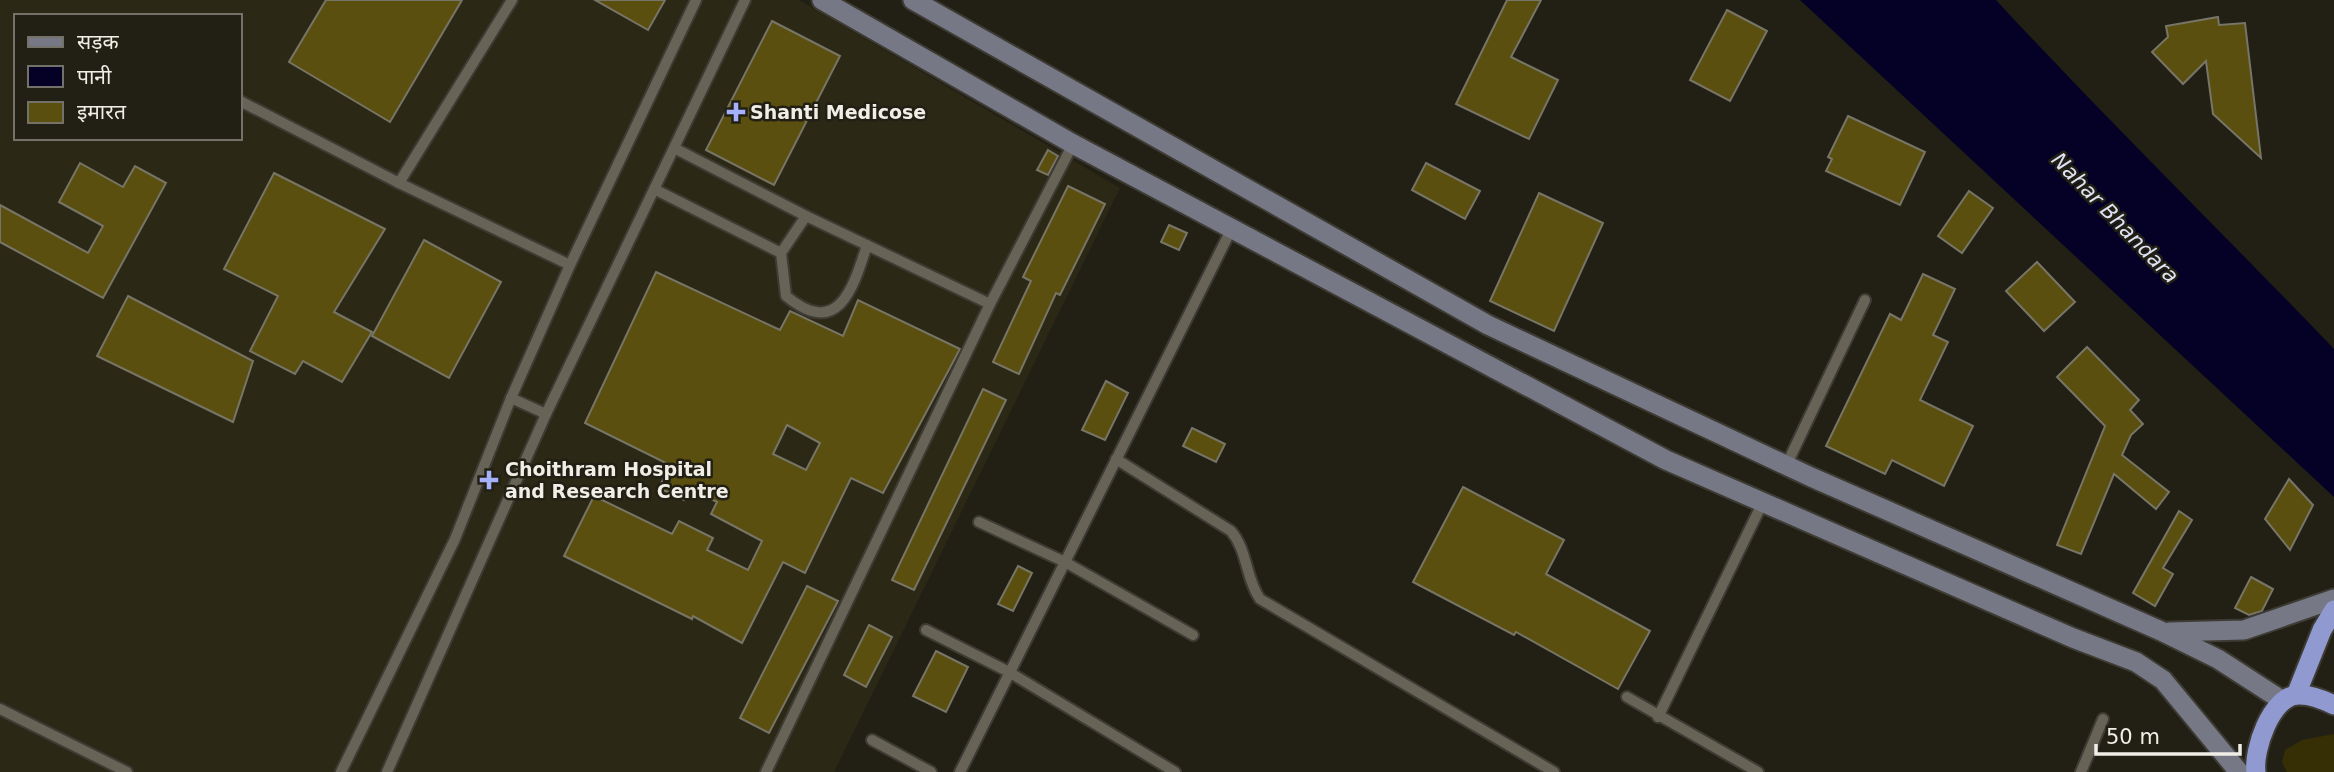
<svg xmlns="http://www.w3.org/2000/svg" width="2334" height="772" viewBox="0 0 2334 772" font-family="'DejaVu Sans','Noto Sans Devanagari',sans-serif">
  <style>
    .built { fill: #2c2816; fill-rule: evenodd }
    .green { fill: #362e05 }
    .water { fill: #040026 }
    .building { fill: #5b4f0f; stroke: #777567; stroke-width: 2; fill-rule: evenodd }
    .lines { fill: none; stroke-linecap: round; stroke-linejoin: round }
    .service-casing { stroke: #3d3b34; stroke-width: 14 }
    .secondary-casing { stroke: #3d3b34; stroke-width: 23 }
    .trunk-casing { stroke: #3d3b34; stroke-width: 23 }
    .service { stroke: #676457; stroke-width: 10 }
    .secondary { stroke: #767885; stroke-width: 19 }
    .trunk { stroke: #9099d0; stroke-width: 19 }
    .poi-dot { fill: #a5b1fc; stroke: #222014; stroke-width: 2.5 }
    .labels { text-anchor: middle; stroke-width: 5; stroke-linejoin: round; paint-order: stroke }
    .poi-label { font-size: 19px; font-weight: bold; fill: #f0eee7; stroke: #222014; text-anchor: start }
    .water-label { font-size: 21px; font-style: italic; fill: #dfe3f6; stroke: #222014 }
  </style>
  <rect width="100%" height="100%" fill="#222014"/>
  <!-- built -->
  <path class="built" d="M 0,0 L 799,0 L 1120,188 L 834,772 L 0,772 ZM 16,16 L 240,16 L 240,138 L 16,138 Z"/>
  <!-- green -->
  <path class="green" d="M 2334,734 L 2334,772 L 2287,772 L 2282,762 L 2285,750 L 2302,740 Z"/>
  <!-- water -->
  <path class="water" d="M 1800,0 L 1996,0 C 2106,119 2222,232 2334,349 L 2334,497 Z"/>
  <!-- building -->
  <g class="building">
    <path d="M 326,0 L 462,0 L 390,122 L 289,62 Z"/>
    <path d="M 595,0 L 665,0 L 648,30 Z"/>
    <path d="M 1507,0 L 1541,0 L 1511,57 L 1558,80 L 1529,139 L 1456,104 Z"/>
    <path d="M 1727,10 L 1767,31 L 1730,101 L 1690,80 Z"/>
    <path d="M 2218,17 L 2219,25 L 2245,23 L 2261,158 L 2213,114 L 2206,61 L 2183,84 L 2152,52 L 2168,37 L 2166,26 Z"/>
    <path d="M 772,21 L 840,56 L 774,185 L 706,150 Z"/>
    <path d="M 1848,116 L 1925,152 L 1900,205 L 1826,171 L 1832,159 L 1828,157 Z"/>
    <path d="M 1048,150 L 1058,156 L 1048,175 L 1037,170 Z"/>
    <path d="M 80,163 L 123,187 L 135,166 L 166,183 L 103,298 L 0,242 L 0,205 L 88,253 L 103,226 L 59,202 Z"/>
    <path d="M 1426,163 L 1480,191 L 1465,219 L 1412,190 Z"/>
    <path d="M 274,173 L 385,229 L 334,312 L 372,332 L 342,382 L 303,361 L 295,374 L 250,351 L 278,296 L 224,269 Z"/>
    <path d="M 1068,186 L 1105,204 L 1060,295 L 1056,293 L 1019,374 L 993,362 L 1031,281 L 1023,277 Z"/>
    <path d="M 1969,191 L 1993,208 L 1962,253 L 1938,236 Z"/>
    <path d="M 1539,193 L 1603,223 L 1554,331 L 1490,301 Z"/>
    <path d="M 1169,225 L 1187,233 L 1179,250 L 1161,242 Z"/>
    <path d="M 424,240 L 501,282 L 449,378 L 372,336 Z"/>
    <path d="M 2037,262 L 2075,302 L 2044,331 L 2006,291 Z"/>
    <path d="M 656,272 L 780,330 L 790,311 L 843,336 L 858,300 L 960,349 L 883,493 L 851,478 L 805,573 L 783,562 L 742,643 L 693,616 L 692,619 L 564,556 L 594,496 L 672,534 L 679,521 L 713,538 L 707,550 L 748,570 L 762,541 L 711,514 L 717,502 L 690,488 L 684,500 L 659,488 L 670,465 L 585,423 ZM 787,425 L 820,443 L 806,470 L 773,454 Z"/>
    <path d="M 1923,274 L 1955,289 L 1933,335 L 1948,342 L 1920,400 L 1973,426 L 1944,486 L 1892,460 L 1885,474 L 1826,446 L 1890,314 L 1901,320 Z"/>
    <path d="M 128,296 L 253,361 L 233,422 L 97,356 Z"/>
    <path d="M 2087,347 L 2139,400 L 2130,410 L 2143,424 L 2131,435 L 2122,455 L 2169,492 L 2156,509 L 2114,474 L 2081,554 L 2057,545 L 2105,426 L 2057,377 Z"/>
    <path d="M 1106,381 L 1128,393 L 1105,440 L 1082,430 Z"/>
    <path d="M 983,389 L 1006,400 L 914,590 L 892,580 Z"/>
    <path d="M 1192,428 L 1225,444 L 1216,462 L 1183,446 Z"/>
    <path d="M 2289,479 L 2313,505 L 2290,550 L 2265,519 Z"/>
    <path d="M 1463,487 L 1564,540 L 1546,574 L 1650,631 L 1618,689 L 1516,632 L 1514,635 L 1413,582 Z"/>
    <path d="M 2179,511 L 2192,520 L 2163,568 L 2173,574 L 2155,606 L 2133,593 Z"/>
    <path d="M 1018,566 L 1032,573 L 1013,611 L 998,604 Z"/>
    <path d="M 2251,577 L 2273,589 L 2262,611 L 2249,615 L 2235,608 Z"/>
    <path d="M 807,586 L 838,601 L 769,733 L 740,718 Z"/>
    <path d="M 869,625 L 892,637 L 866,687 L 844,675 Z"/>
    <path d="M 936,651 L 968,667 L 946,712 L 913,696 Z"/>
  </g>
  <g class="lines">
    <defs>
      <g id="service">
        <path d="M 240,101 L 399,183 L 570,265"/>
        <path d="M 676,149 L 806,216 L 990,304 L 766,772"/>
        <path d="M 399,183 L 512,0"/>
        <path d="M 656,190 L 781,253 L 786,296 C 838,339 853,289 867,245"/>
        <path d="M 781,253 L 806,216"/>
        <path d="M 990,304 L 1073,144"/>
        <path d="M 511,398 L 546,414"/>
        <path d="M 1116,459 L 1231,531 C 1248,551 1245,577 1260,599 L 1554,772"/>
        <path d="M 1786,466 L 1865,300"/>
        <path d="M 979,522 L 1065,562 L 1193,635"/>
        <path d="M 926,630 L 1009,672 L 1175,772"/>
        <path d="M 1627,697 L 1758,772"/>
        <path d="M 0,709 L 127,772"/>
        <path d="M 1658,717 L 1763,502"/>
        <path d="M 872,740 L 931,772"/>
        <path d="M 341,772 L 455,539 L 511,398 L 570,265 L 696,0"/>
        <path d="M 387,772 L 546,414 L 745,0"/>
        <path d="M 960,772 L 1232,228"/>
        <path d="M 2081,772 L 2103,719"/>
      </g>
      <g id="secondary">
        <path d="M 822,0 L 1073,144 L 1666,460 L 2073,638 L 2136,662 L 2163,680 L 2239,772"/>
        <path d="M 913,0 L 1488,325 L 1811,477 L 2161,631 L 2218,659 L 2283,701"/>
        <path d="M 2169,632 L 2244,630 L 2334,599"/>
      </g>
      <g id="trunk">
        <path d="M 2296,695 L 2322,630 L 2334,610"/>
        <path d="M 2256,772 C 2253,750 2271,697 2297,695 C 2309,694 2324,700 2334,705"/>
      </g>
    </defs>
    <!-- service casing -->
    <use href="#service" class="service-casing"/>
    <!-- secondary casing -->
    <use href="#secondary" class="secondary-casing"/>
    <!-- trunk casing -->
    <use href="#trunk" class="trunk-casing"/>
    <!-- service -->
    <use href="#service" class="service"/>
    <!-- secondary -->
    <use href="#secondary" class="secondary"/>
    <!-- trunk -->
    <use href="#trunk" class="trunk"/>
  </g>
  <!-- markers -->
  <g class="poi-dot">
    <path d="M732.5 101.5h7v7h7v7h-7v7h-7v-7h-7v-7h7z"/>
    <path d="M485.5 469.5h7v7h7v7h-7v7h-7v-7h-7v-7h7z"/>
  </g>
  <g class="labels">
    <!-- poi labels -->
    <g class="poi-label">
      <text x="750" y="119">Shanti Medicose</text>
      <text x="505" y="476">Choithram Hospital<tspan x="505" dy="22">and Research Centre</tspan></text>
    </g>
    <!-- water labels -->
    <g class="water-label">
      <text transform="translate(2115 218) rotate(46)" y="7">Nahar Bhandara</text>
    </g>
  </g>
  <!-- legend -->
  <rect x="14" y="14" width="228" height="126" fill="#222014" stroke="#747268" stroke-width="2"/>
  <rect x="28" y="37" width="35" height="10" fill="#767885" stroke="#747268" stroke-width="2"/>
  <text x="77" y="49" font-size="21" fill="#f0eee7">सड़क</text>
  <rect x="28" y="66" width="35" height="21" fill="#040026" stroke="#747268" stroke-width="2"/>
  <text x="77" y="84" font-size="21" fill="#f0eee7">पानी</text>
  <rect x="28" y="102" width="35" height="21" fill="#5b4f0f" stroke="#747268" stroke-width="2"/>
  <text x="77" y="119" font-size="21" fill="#f0eee7">इमारत</text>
  <!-- scale -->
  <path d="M2096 744v10h144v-10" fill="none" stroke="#f0eee7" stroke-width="3.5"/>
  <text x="2106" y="744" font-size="21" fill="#f0eee7" stroke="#222014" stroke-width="5" paint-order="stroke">50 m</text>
</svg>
